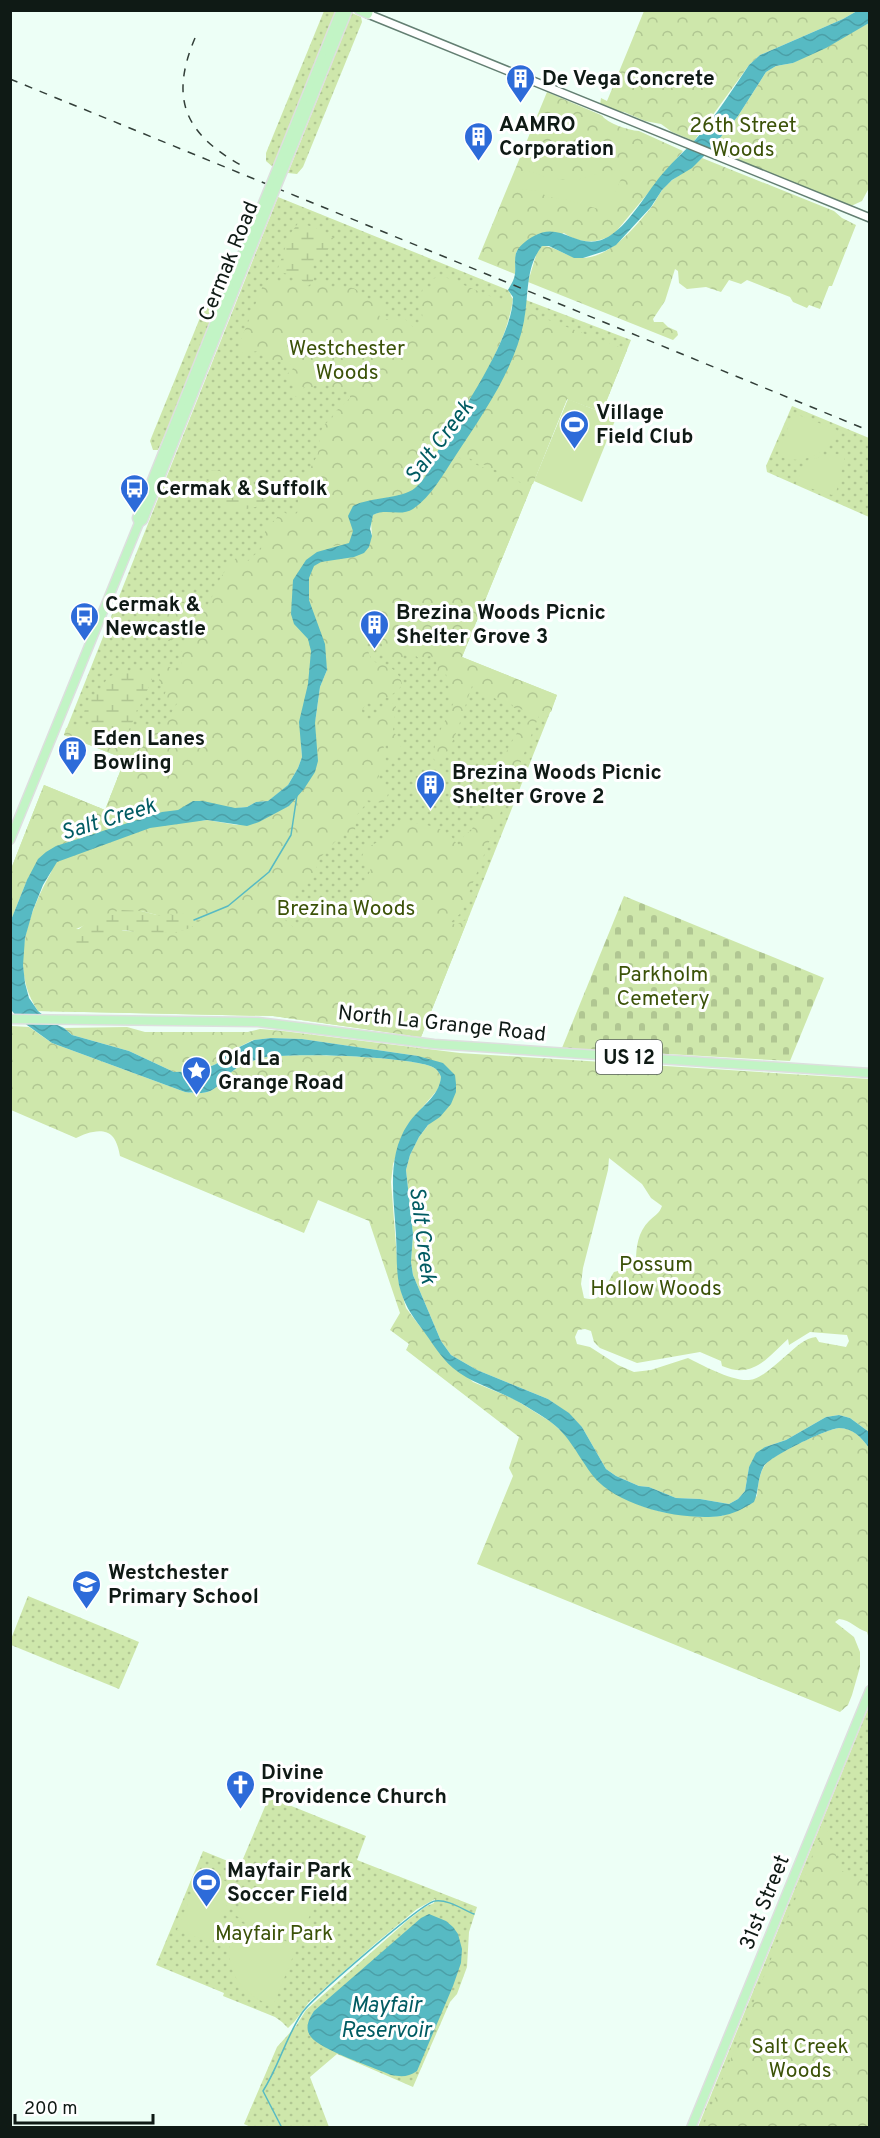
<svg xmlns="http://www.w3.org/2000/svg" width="880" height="2138" viewBox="0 0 880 2138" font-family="Overpass,sans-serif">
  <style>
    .grass { fill: url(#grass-dots) }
    .forest { fill: url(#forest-crowns); fill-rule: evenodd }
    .wetland { fill: url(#wetland-marsh) }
    .cemetery { fill: url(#cemetery-stones) }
    .pitch { fill: #cee7ab }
    .water { fill: url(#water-waves) }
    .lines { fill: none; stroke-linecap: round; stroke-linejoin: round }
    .stream { stroke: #57bac3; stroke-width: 1.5 }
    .minor-casing { stroke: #637f72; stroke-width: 10 }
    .major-casing { stroke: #dddfde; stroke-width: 11 }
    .minor { stroke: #fff; stroke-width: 7 }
    .major { stroke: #c2f4c5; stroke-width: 8 }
    .rail { stroke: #333f39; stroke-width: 1.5; stroke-dasharray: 8 8; stroke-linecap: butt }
    .major-bridge-casing { stroke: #dddfde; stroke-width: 11; stroke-linecap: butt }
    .major-bridge { stroke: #c2f4c5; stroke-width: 8 }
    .labels { text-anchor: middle; stroke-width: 6; stroke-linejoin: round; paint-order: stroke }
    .shield { fill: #fff; stroke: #575f5b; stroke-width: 1.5 }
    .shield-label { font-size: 20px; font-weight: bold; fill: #0f1a15 }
    .poi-label { font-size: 21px; font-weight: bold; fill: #0f1a15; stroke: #fff; text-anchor: start }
    .park-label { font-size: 21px; fill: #3b5208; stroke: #fff }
    .street-label { font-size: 21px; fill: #0f1a15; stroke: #fff }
    .water-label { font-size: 22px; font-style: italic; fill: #005b62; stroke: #fff }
  </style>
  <defs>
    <pattern id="grass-dots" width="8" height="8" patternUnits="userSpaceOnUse" patternTransform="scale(1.5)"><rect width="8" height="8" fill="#cee7ab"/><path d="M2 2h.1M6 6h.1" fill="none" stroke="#b0c692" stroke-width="1.8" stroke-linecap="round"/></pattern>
    <pattern id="forest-crowns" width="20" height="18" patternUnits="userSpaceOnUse" patternTransform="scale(1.5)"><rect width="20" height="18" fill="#cee7ab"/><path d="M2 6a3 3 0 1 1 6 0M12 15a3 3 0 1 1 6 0" fill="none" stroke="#b0c692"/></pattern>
    <pattern id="wetland-marsh" width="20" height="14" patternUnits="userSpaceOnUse" patternTransform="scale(1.5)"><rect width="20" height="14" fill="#cee7ab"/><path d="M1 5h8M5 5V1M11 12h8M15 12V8" fill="none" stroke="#b0c692"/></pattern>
    <pattern id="cemetery-stones" width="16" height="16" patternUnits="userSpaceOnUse" patternTransform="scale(1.5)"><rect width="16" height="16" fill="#cee7ab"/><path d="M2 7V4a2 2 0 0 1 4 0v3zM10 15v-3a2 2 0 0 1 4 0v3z" fill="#b0c692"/></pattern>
    <pattern id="water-waves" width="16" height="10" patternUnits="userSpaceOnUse" patternTransform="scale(1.5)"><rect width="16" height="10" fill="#57bac3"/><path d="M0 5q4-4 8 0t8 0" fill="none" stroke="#4b9fa7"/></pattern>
  </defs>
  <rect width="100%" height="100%" fill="#edfff6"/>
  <!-- grass -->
  <g class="grass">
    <path d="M 324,11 L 337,11 L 274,168 L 266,161 L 266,153 Z"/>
    <path d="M 352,13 L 361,17 L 362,22 L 303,167 L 297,174 L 288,173 Z"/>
    <path d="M 278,197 L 508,290 L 511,295 L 372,500 L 288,785 L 268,801 L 256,802 L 27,880 L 11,920 L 11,869 L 44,785 L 105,810 L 125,759 L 64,735 Z"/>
    <path d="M 225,262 L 235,264 L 172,419 L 158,450 L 153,450 L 150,441 L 221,266 Z"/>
    <path d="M 526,300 L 631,340 L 602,412 L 567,399 L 462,657 L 557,695 L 421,1037 L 273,1016 L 38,1011 L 289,806 L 379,512 L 524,321 Z"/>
    <path d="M 792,406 L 869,438 L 869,517 L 767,472 L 766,466 Z"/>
    <path d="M 28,1596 L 139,1642 L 119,1689 L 11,1645 L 11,1639 Z"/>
    <path d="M 869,1706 L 869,2127 L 698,2127 Z"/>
    <path d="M 269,1797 L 366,1836 L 357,1860 L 477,1907 L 469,1932 L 467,1967 L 457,1994 L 450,2002 L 413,2087 L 337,2054 L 310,2077 L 329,2127 L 253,2128 L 244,2124 L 277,2047 L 296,2026 L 306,2010 L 408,1920 L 425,1907 L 434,1903 L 435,1899 L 417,1909 L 376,1943 L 309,2002 L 295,2021 L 288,2028 L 282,2022 L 275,2017 L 223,1996 L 224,1993 L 156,1965 L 203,1851 L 240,1866 Z"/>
  </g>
  <!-- forest -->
  <g class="forest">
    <path d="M 644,11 L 857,11 L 843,19 L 760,55 L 749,65 L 694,141 L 672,132 L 661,124 L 645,121 L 624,112 L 612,111 L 600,105 L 601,98 L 607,101 Z"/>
    <path d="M 869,23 L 870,186 L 862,201 L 849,207 L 711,149 L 738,116 L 766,72 L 776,66 L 793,63 Z"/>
    <path d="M 547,92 L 601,115 C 609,124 627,130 639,131 L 683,151 L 614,234 C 597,244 580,244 564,233 L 516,252 L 515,274 L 478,259 Z"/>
    <path d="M 702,158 L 834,211 L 842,218 L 856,225 L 832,286 L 829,286 L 820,309 L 809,305 L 807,308 L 793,302 L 790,297 L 747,280 L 741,284 L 729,280 L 721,292 L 706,287 L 687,289 L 679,283 L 678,271 L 675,269 L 665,301 L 653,319 L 654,322 L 663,322 L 668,327 L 677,331 L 678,335 L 673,340 L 528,282 L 537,252 L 542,246 C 556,246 567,258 581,258 C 610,258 633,229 650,209 C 655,203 658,195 663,189 C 674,176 690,170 702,158 Z"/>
    <path d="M 445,277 L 499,300 L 505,298 L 508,292 L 513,299 C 506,349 468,403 441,445 C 432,460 429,483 412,491 C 398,497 373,500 358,503 L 349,516 L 353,531 L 349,543 L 328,547 L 306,560 L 293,580 L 291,614 L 299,630 L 308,639 L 311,651 L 308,684 L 299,722 L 302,757 L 298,768 L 288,785 L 269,800 L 256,802 L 247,807 L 235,808 L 203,801 L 185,805 L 178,810 L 162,812 L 56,846 C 31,860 21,894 11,920 L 11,869 L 44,785 L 105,810 L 125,759 L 64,735 L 66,728 L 79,725 C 92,731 115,750 129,738 C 132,735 135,730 138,726 L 158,729 L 163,726 L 178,702 L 170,702 L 164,696 L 168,685 L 167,682 L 161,685 L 159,682 L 161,667 L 165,665 L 178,671 L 181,668 L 182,652 L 180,650 L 192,635 L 217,587 C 218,578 232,562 239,555 L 248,561 L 261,549 L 266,527 L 276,519 L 279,514 L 284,512 L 291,517 C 296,516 300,509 301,504 L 298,503 L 298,491 L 317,456 L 320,445 L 320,434 L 323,426 L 332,418 L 335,412 L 350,398 L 350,391 L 334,390 L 323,381 L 311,388 L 304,387 L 300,396 L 296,397 L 294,394 L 295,387 L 288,383 L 287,374 L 293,369 L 291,365 L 270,359 L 266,362 L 264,361 L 265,355 L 257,351 L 245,354 L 241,352 L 240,342 L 264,283 L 269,279 L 279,283 L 288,280 L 293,284 L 297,281 L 309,289 L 320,281 L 327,283 L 328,287 C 343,291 353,280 364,298 L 383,302 L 385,307 L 379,316 C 385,320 388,320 394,317 L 399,320 L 405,319 L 413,327 L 423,320 L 420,300 L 423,288 L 430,288 L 433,285 L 431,280 L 435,278 Z"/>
    <path d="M 525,311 L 627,350 L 602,412 L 567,399 L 533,484 L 528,484 L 457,453 L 478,422 L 524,321 Z"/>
    <path d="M 455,456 L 531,487 L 462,657 L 557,695 L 551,712 L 540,713 L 461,913 L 451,922 L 455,925 L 468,919 L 421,1037 L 273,1016 L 38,1011 C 6,964 31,906 57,862 L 150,828 L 207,820 L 237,825 L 289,806 L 317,742 L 315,723 L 320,687 L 327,670 L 321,632 L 315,621 L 309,600 L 309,578 L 314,566 L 369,547 L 372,536 L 371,521 L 373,515 L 379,512 L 396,513 L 434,489 ZM 369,640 L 381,640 C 383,652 385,656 396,661 L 402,659 L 404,654 C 412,651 414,655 420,659 L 430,656 L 435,658 L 438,668 L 436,674 L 438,677 L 441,676 L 444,672 L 446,674 L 450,693 L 454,697 L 454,702 L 436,739 L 433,758 L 437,763 C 453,755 465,704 472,686 L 475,685 L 485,696 L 490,695 L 503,704 L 510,701 L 514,708 L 525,710 L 530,720 L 518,731 L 504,756 L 497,771 L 499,788 L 487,801 L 484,813 L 474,825 L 471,831 L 465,834 L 459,845 C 454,842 454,839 450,835 C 441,827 416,822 404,823 L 390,835 L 365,849 L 361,859 L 364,863 L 372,865 C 369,875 364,883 361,892 C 350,896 350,905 342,912 C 325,924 319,916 306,921 C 300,924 300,927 293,927 L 283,918 L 283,913 L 290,906 L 288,897 L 312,879 L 320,858 L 342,834 L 351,834 L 355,831 L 356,816 L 365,805 L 366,800 L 383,803 L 386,799 L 390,789 L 377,780 L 379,776 L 378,771 L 386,764 L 383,742 L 387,742 L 390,756 L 393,758 L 402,752 L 399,739 L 393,731 L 396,705 L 394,703 L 383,705 L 378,715 L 375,716 L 374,721 L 370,725 L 369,720 L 363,717 L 362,710 L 367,703 C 380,702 394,696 402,685 C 401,671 385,662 372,662 L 365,642 ZM 141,911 L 161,916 L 192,912 L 176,933 L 76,929 L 88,924 Z"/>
    <path d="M 168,599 L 187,604 L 198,604 L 187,629 L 183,629 C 177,635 172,644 164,640 C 161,627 158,610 168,599 Z"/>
    <path d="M 11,1026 L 29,1027 L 52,1043 L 185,1092 C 221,1098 216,1080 240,1066 C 246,1063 255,1060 262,1058 C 284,1052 421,1056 436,1069 C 438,1071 440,1074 441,1077 L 440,1087 L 408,1124 L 393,1164 L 391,1182 L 399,1283 L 406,1308 L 422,1329 L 473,1382 L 514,1399 L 551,1422 L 568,1437 L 612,1492 L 642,1506 L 662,1512 L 701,1517 L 722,1516 L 757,1496 C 758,1485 759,1474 765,1465 C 772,1455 828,1428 840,1428 C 853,1428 862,1438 869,1448 L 869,1639 L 867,1632 C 856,1629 851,1620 839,1619 L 835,1622 L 854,1637 L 860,1652 L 860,1667 L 852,1695 L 848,1705 L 840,1712 L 477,1564 L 513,1476 L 509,1468 L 519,1437 L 406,1350 L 409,1344 L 390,1330 L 400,1313 L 369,1221 L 318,1200 L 304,1233 L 120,1156 C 119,1150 117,1142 113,1137 C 104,1126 86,1133 76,1138 L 11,1110 Z"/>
    <path d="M 127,1027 L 145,1032 L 248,1032 L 260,1029 L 283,1031 L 460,1053 L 869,1079 L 869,1432 L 850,1418 L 839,1415 L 826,1417 L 786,1440 L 765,1447 L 749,1467 L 745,1491 L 738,1499 L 729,1504 L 700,1499 L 676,1498 L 649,1487 L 639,1486 L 616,1476 L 606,1469 L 582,1427 L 568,1413 L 548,1399 L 477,1370 L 451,1355 L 441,1341 L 413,1275 L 411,1262 L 413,1234 L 406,1170 L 410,1155 L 419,1137 L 432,1120 L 440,1117 L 456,1084 L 418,1056 L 302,1039 L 271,1038 L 253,1040 L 231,1051 L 216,1064 L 200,1071 L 174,1072 L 129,1051 L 72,1035 L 64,1028 ZM 609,1158 L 642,1184 L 651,1198 L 662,1206 C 659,1214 655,1215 649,1221 C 638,1232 636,1247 636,1262 L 630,1268 L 614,1272 C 605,1285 604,1304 584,1298 L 581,1284 L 583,1268 L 608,1170 ZM 585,1329 L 591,1331 L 594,1342 L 600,1348 L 637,1363 L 700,1352 L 721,1361 L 722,1366 C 753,1379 766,1359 788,1339 L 789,1345 L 810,1332 L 847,1335 L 849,1341 L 846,1347 L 819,1342 L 816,1337 C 805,1338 796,1347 788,1354 C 778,1362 766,1375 754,1379 C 738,1385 702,1365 688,1358 L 651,1370 L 634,1372 L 618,1365 L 590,1347 L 577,1344 L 575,1337 L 578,1330 Z"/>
    <path d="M 825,1826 L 842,1871 L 862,1881 L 869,1876 L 869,2127 L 703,2127 Z"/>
  </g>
  <!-- wetland -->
  <g class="wetland">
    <path d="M 299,222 L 325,232 L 333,238 C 331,242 330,248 326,252 C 321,257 314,259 313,267 C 313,276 317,280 308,286 L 298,277 L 277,271 L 290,234 Z"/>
    <path d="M 211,470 L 220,471 L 222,481 L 244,498 L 255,489 L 271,488 C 265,511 251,507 231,512 C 215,502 209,494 206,476 Z"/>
    <path d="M 151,672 L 152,680 L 127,734 L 118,738 L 93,726 L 84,713 C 88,696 88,701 99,690 C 103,686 105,681 108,678 C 116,670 139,675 151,672 Z"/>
    <path d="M 122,910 L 141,911 L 161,916 L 193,912 L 202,919 C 184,938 159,932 135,932 C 131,931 125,930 121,931 C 103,936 89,960 70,940 C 79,923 104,914 122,910 Z"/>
  </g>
  <!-- cemetery -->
  <path class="cemetery" d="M 624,896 L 824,978 L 790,1061 L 562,1048 Z"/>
  <!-- pitch -->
  <g class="pitch">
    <path d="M 527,170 C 544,178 561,181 580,179 C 594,177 609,167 623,171 L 623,174 L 611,203 L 602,210 L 567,200 L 548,197 L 538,191 L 520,189 L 516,181 L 519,175 Z"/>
    <path d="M 568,399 L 616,418 L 582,502 L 534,481 Z"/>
    <path d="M 796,414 L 837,430 C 827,455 803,466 777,456 L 793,415 Z"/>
    <path d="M 836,454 L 845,456 L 836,493 L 832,495 L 796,484 C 802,464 816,454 836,454 Z"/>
    <path d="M 201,1871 L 235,1885 L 212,1943 L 177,1930 Z"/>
    <path d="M 304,1873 L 325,1879 L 300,1939 L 296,1941 L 236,1916 C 250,1887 272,1872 304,1873 Z"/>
    <path d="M 237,1921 L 295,1945 L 296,1949 L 273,2006 C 234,1993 219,1959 237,1921 Z"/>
  </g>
  <!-- water -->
  <g class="water">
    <path d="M 857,11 L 869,11 L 869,23 L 826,48 L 793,63 L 776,66 L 766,72 L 738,116 L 711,149 L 692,168 L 672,180 L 662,190 L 651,207 L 616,245 L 605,251 L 583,258 L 574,258 L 549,246 L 542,246 C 525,267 529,296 524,321 C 515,369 482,415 456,455 C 443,474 432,496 413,509 C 401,517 386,508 373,515 L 370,529 L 372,536 L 369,547 L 364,553 L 354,557 L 321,562 L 314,566 L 309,578 L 309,600 L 325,644 L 327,670 L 320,687 L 315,723 L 318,761 L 315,772 L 304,789 L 289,806 L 259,822 L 247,826 L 207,820 L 150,828 L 57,862 L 43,885 L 33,910 L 25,938 L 23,965 L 25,983 L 29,998 L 38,1011 L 53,1023 L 64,1028 L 72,1035 L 129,1051 L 174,1072 L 200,1071 L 216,1064 L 231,1051 L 254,1040 L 271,1038 L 302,1039 L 418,1056 L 443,1063 L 455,1075 L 456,1084 L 456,1092 L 451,1104 L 440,1117 L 428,1125 L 419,1137 L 410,1155 L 406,1170 L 413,1234 L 411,1262 L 413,1275 L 441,1341 L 451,1355 L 477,1370 L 548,1399 L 569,1413 L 582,1427 L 606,1469 L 616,1476 L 639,1486 L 649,1487 L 676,1498 L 700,1499 L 729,1504 L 738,1499 L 745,1491 L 749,1467 L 756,1453 L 765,1447 L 786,1440 L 826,1417 L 839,1415 L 850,1418 L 869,1432 L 869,1448 C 862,1438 853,1428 839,1428 C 826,1429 771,1456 764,1466 C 757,1478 759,1491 754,1502 C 743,1509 733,1514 721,1516 C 683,1521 619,1507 594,1477 C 578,1457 570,1435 548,1420 C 537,1413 525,1405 513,1399 C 492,1388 471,1383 453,1368 C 440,1357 432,1342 422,1329 C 410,1313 404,1304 399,1285 C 396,1269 397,1251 396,1235 C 394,1198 386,1157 408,1124 C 419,1107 439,1098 441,1077 C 440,1074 438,1071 436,1069 C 421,1056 284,1052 262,1058 C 255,1060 246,1063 240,1066 C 216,1080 221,1098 185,1092 L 52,1043 L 20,1020 L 12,1011 L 11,920 L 27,880 L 38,859 L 46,852 L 56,846 L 162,812 L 178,810 L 193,801 L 203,801 L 235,808 L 247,807 L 256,802 L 268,801 L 288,785 L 298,768 L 302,757 L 299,722 L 308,684 L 311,651 L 308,639 L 294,624 L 291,614 L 293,580 L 306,560 L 317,552 L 349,543 L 353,531 L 348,516 L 353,506 C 369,497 402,499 415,488 C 429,477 432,460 441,445 C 463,410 513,337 513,297 L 508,290 C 510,286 513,282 514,278 C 517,270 513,258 517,251 C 520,245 528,239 534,236 C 563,219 580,256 611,235 C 631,222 648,190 664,172 C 674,160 685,151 696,139 C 716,116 732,90 749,65 L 760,55 L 843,19 Z"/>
    <path d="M 429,1914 L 446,1921 L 453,1927 L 458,1934 L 462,1949 L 461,1963 L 453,1986 L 417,2071 C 408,2077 402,2077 391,2075 C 375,2068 319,2049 311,2037 C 304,2028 309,2019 314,2011 L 421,1918 Z"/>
  </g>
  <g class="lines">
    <!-- stream -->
    <g class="stream">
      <path d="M 194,920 L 228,906 L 269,872 L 291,835 L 297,795"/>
      <path d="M 282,2128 L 263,2091 C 279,2066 285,2039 302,2013 C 311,1999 423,1902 435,1901 C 447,1899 462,1909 474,1914"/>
    </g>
    <defs>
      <path id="minor" d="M 368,14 L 870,218"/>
      <g id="major">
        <path d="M 359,10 L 368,14 L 369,10"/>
        <path d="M 285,149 L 341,10"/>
        <path d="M 291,151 L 348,10"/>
        <path d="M 139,523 L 137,518 L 231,282"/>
        <path d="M 10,840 L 139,523 L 143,520 L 237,284"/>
        <path d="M 10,1019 L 258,1022 L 434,1044 L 870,1073"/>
        <path d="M 691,2128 L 870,1690"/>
      </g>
    </defs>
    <!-- minor casing -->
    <use href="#minor" class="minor-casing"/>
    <!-- major casing -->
    <use href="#major" class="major-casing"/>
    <!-- minor -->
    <use href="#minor" class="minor"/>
    <!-- major -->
    <use href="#major" class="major"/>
    <!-- rail -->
    <g class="rail">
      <path d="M 195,38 C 168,102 187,136 246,168"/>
      <path d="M 10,79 L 870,431"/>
    </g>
    <defs>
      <g id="major-bridge">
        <path d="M 231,282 L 285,149"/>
        <path d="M 237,284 L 291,151"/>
      </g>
    </defs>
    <!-- major-bridge casing -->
    <use href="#major-bridge" class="major-bridge-casing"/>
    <!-- major-bridge -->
    <use href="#major-bridge" class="major-bridge"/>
  </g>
  <!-- icons -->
  <defs>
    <symbol id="building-pin" viewBox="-11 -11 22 30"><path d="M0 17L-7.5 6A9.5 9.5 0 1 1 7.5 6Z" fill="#2d6bd9" stroke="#fff"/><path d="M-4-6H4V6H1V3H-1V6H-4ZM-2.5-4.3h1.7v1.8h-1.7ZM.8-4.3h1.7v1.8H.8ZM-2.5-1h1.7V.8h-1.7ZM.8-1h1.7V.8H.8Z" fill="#fff"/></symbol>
    <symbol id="stadium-pin" viewBox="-11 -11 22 30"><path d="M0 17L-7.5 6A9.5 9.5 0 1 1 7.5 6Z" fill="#2d6bd9" stroke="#fff"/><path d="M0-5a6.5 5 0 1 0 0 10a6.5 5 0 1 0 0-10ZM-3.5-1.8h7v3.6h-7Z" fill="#fff"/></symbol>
    <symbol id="bus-pin" viewBox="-11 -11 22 30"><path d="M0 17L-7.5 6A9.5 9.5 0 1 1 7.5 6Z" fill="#2d6bd9" stroke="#fff"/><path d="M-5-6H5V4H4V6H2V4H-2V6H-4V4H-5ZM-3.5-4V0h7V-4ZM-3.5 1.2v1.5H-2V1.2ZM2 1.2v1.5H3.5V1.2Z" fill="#fff"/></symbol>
    <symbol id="sight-pin" viewBox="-11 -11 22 30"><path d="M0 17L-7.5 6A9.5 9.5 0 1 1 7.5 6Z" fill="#2d6bd9" stroke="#fff"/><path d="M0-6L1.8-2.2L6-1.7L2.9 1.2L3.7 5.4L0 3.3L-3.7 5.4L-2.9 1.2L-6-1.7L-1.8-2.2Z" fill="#fff"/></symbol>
    <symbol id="school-pin" viewBox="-11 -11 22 30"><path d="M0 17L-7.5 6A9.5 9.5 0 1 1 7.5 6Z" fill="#2d6bd9" stroke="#fff"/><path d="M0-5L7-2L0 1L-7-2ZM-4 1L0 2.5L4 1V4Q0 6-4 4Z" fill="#fff"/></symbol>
    <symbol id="church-pin" viewBox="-11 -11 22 30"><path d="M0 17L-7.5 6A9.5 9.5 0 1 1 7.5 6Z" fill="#2d6bd9" stroke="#fff"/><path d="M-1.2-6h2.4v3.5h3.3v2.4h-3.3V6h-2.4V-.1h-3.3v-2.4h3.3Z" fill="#fff"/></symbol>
  </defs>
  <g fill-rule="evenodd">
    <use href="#building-pin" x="504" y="62" width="33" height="45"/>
    <use href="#building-pin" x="462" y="120" width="33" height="45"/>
    <use href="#stadium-pin" x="558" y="408" width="33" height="45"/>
    <use href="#bus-pin" x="118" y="472" width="33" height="45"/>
    <use href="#bus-pin" x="68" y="600" width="33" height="45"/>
    <use href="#building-pin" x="358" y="608" width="33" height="45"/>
    <use href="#building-pin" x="56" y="734" width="33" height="45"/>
    <use href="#building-pin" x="414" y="768" width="33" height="45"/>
    <use href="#sight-pin" x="180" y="1054" width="33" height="45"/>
    <use href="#school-pin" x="70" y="1568" width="33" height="45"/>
    <use href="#church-pin" x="224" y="1768" width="33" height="45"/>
    <use href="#stadium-pin" x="190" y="1866" width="33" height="45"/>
  </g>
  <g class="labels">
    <!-- shield labels -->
    <rect class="shield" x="596" y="1040" width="66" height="34" rx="4.5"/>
    <g class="shield-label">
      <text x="629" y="1064">US 12</text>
    </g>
    <!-- poi labels -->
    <g class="poi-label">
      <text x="542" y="85">De Vega Concrete</text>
      <text x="499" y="131">AAMRO<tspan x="499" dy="24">Corporation</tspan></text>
      <text x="596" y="419">Village<tspan x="596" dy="24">Field Club</tspan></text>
      <text x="156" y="495">Cermak &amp; Suffolk</text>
      <text x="105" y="611">Cermak &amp;<tspan x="105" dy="24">Newcastle</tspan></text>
      <text x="396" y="619">Brezina Woods Picnic<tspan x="396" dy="24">Shelter Grove 3</tspan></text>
      <text x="93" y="745">Eden Lanes<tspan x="93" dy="24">Bowling</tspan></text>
      <text x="452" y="779">Brezina Woods Picnic<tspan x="452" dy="24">Shelter Grove 2</tspan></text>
      <text x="218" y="1065">Old La<tspan x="218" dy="24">Grange Road</tspan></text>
      <text x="108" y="1579">Westchester<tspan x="108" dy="24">Primary School</tspan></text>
      <text x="261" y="1779">Divine<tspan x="261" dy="24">Providence Church</tspan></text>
      <text x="227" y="1877">Mayfair Park<tspan x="227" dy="24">Soccer Field</tspan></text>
    </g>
    <!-- park labels -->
    <g class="park-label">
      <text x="743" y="132">26th Street<tspan x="743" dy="24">Woods</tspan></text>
      <text x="347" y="355">Westchester<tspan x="347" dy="24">Woods</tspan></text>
      <text x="346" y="915">Brezina Woods</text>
      <text x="663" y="981">Parkholm<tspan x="663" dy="24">Cemetery</tspan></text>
      <text x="656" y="1271">Possum<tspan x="656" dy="24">Hollow Woods</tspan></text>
      <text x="274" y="1940">Mayfair Park</text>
      <text x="800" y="2053">Salt Creek<tspan x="800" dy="24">Woods</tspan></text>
    </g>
    <!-- street labels -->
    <g class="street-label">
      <text transform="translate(228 261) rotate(-68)" y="7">Cermak Road</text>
      <text transform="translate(442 1023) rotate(6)" y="7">North La Grange Road</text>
      <text transform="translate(764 1902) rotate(-68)" y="7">31st Street</text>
    </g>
    <!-- water labels -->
    <g class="water-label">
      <text transform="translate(438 441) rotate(-53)" y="8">Salt Creek</text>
      <text transform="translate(108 818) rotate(-17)" y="8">Salt Creek</text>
      <text transform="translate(424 1235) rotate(83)" y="8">Salt Creek</text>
      <text x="386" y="2012">Mayfair<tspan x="386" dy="25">Reservoir</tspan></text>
    </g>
  </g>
  <!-- border -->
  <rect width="880" height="2138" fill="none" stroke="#0f1a15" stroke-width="24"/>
  <!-- scale -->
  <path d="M15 2114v9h138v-9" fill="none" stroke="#0f1a15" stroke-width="3"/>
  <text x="24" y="2114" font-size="18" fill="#0f1a15" stroke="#ffffff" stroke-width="4.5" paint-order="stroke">200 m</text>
</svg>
